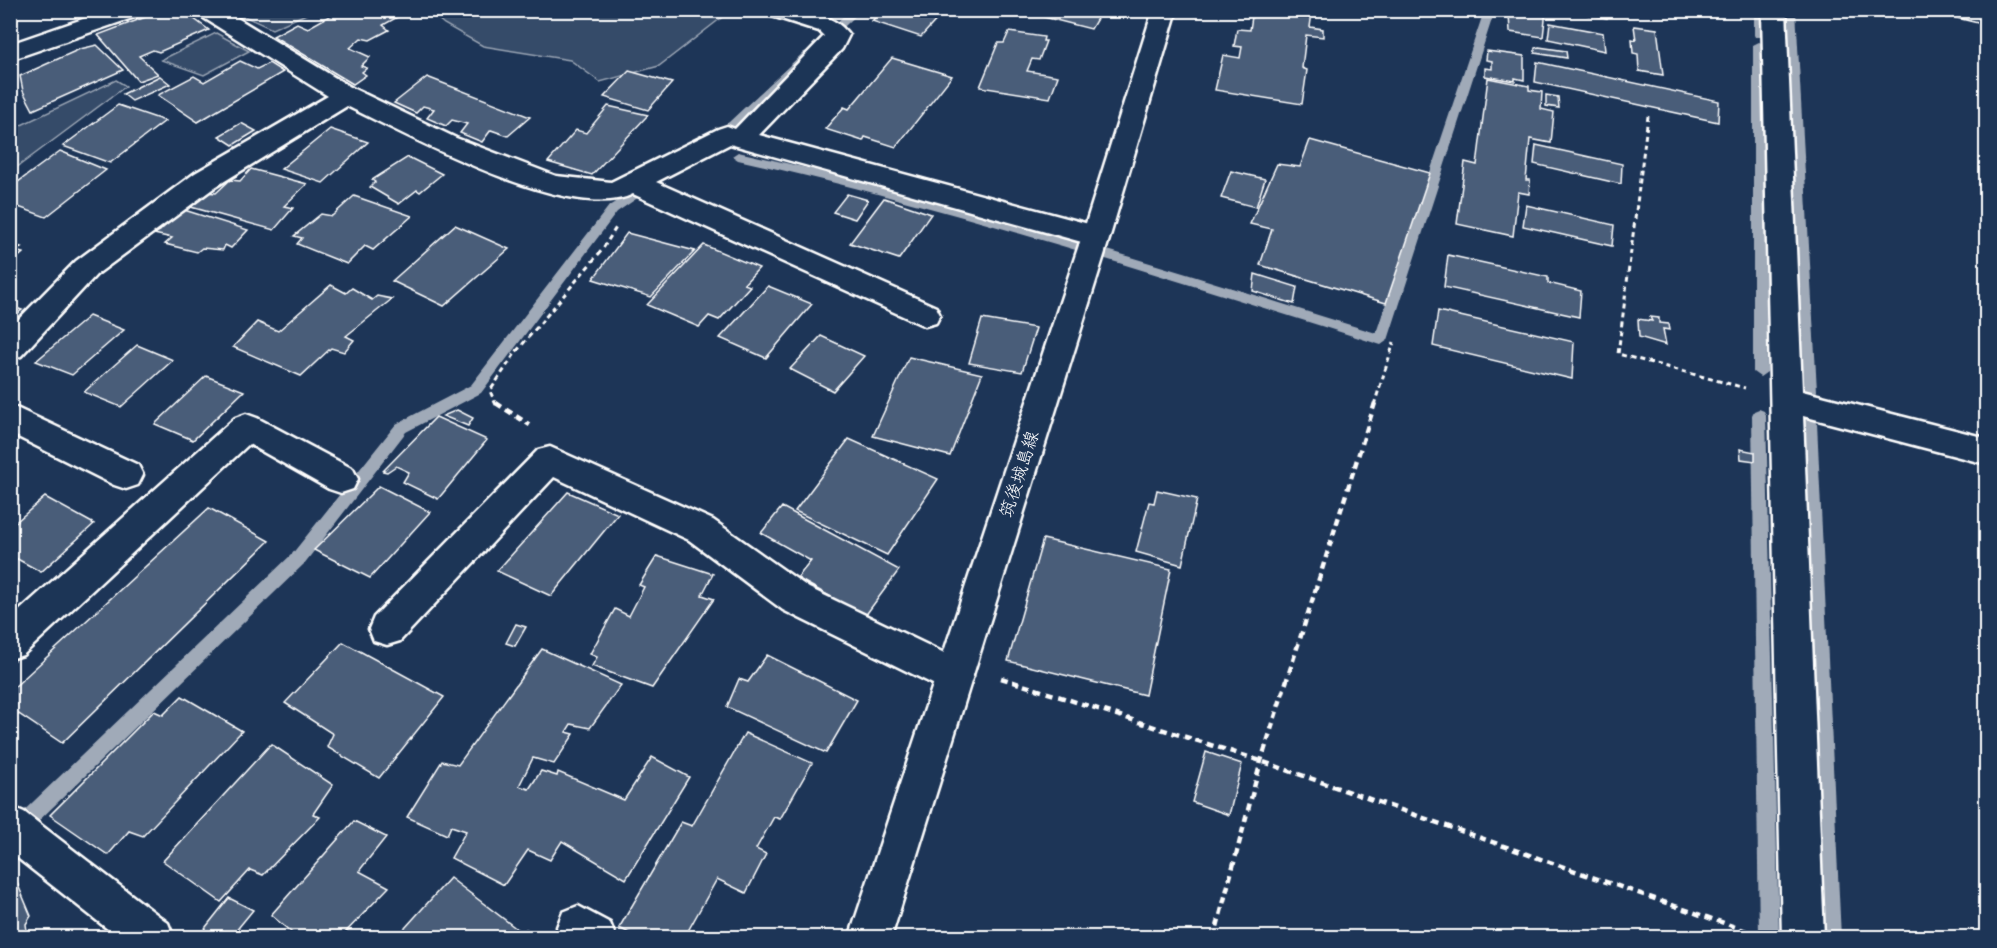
<svg xmlns="http://www.w3.org/2000/svg" width="1997" height="948" viewBox="0 0 1997 948" font-family="'Playpen Sans','Klee One',sans-serif">
  <style>
    .green { fill: #364b69; stroke: #9aa5b4; stroke-width: 1.5 }
    .lines { fill: none; stroke-linecap: round; stroke-linejoin: round }
    .stream { fill: #a0aab8; fill-rule: evenodd }
    .building { fill: #4a5d79; stroke: #fff; stroke-width: 1.5 }
    .minor-casing { stroke: #fff; stroke-width: 5 }
    .major-casing { stroke: #fff; stroke-width: 5 }
    .path-far1 { stroke: #fff; stroke-width: 3; stroke-dasharray: 5 4; stroke-linecap: butt }
    .path { stroke: #fff; stroke-width: 4.5; stroke-dasharray: 7 5; stroke-linecap: butt }
    .minor { fill: #1d3557; fill-rule: evenodd }
    .major { fill: #1d3557; fill-rule: evenodd }
    .labels { text-anchor: middle; stroke-width: 4.5; stroke-linejoin: round; paint-order: stroke }
    .street-label { font-size: 18px; fill: #fff; stroke: #1d3557 }
  </style>
  <rect width="100%" height="100%" fill="#1d3557"/>
  <filter id="ink" filterUnits="userSpaceOnUse"><feTurbulence type="fractalNoise" baseFrequency=".0167" numOctaves="2"/><feDisplacementMap in="SourceGraphic" scale="12" xChannelSelector="R" yChannelSelector="G"/><feConvolveMatrix kernelMatrix="1 2 1 2 8 2 1 2 1" color-interpolation-filters="sRGB"/></filter>
  <g filter="url(#ink)">
    <!-- green -->
    <g class="green">
      <path d="M 713,10 L 725,15 L 659,66 L 600,82 L 570,60 L 483,46 L 444,24 L 429,11 Z"/>
      <path d="M 233,11 L 313,11 L 272,29 Z"/>
      <path d="M 216,33 L 249,51 L 204,75 L 161,60 Z"/>
      <path d="M 116,80 L 126,86 L 12,171 L 15,128 Z"/>
    </g>
    <g class="lines">
      <!-- stream -->
      <g class="stream">
        <path d="M 850,10 L 862,10 L 830,40 L 822,40 L 822,36 Z"/>
        <path d="M 1477,10 L 1492,10 L 1494,13 L 1388,340 L 1381,345 C 1168,278 956,209 738,160 L 732,156 L 738,152 C 954,200 1165,267 1376,333 L 1483,14 Z"/>
        <path d="M 1754,10 L 1764,10 L 1763,37 L 1755,37 L 1754,35 Z"/>
        <path d="M 1786,10 L 1796,10 L 1817,391 L 1815,395 L 1805,395 L 1803,391 Z"/>
        <path d="M 1759,42 L 1765,45 L 1767,372 L 1760,377 L 1753,372 L 1753,45 Z"/>
        <path d="M 808,51 L 814,54 L 812,56 C 797,71 727,144 711,141 L 711,135 L 729,122 L 804,52 Z"/>
        <path d="M 651,179 L 655,180 L 657,183 L 655,186 L 617,212 L 481,393 L 406,432 L 304,564 L 22,837 L 16,840 L 10,838 L 10,824 L 292,554 L 396,424 L 471,385 L 609,206 Z"/>
        <path d="M 1759,409 L 1764,411 L 1766,415 L 1779,938 L 1759,938 L 1752,415 L 1754,411 Z"/>
        <path d="M 1810,417 L 1815,419 L 1817,423 L 1841,938 L 1821,938 L 1803,423 L 1805,419 Z"/>
      </g>
    </g>
    <!-- building -->
    <g class="building">
      <path d="M 172,10 L 182,10 L 209,30 L 159,52 L 153,50 L 139,56 L 158,74 L 138,81 L 98,35 L 151,15 L 159,16 Z"/>
      <path d="M 340,10 L 410,10 L 383,25 L 389,30 L 370,40 L 361,38 L 350,48 L 370,57 L 361,66 L 367,68 L 362,72 L 366,75 L 353,84 L 273,36 L 297,23 L 308,28 Z"/>
      <path d="M 882,10 L 942,10 L 939,17 L 921,37 L 872,21 Z"/>
      <path d="M 1048,10 L 1102,10 L 1091,29 L 1044,17 Z"/>
      <path d="M 1253,10 L 1312,13 L 1310,27 L 1323,29 L 1323,37 L 1306,35 L 1302,68 L 1307,70 L 1302,104 L 1215,90 L 1223,55 L 1240,58 L 1242,47 L 1234,46 L 1237,29 L 1250,30 Z"/>
      <path d="M 1504,10 L 1546,10 L 1543,37 L 1510,32 L 1509,13 L 1504,13 Z"/>
      <path d="M 1562,10 L 1606,10 L 1607,18 Z"/>
      <path d="M 1550,23 L 1603,33 L 1605,51 L 1548,39 Z"/>
      <path d="M 1634,26 L 1657,29 L 1663,75 L 1639,71 L 1638,54 L 1633,53 L 1632,39 L 1636,40 Z"/>
      <path d="M 1009,32 L 1044,37 L 1043,41 L 1046,41 L 1039,60 L 1032,59 L 1027,71 L 1058,76 L 1050,98 L 980,87 L 998,43 L 1004,43 Z"/>
      <path d="M 97,45 L 123,70 L 33,110 L 23,91 L 20,76 L 80,49 Z"/>
      <path d="M 1539,47 L 1566,51 L 1567,58 L 1535,53 L 1535,48 Z"/>
      <path d="M 1487,51 L 1524,56 L 1524,80 L 1515,78 L 1515,81 L 1485,76 L 1485,68 L 1492,69 L 1492,61 L 1486,60 Z"/>
      <path d="M 892,58 L 952,76 L 896,147 L 865,137 L 863,141 L 825,129 L 844,107 L 849,109 Z"/>
      <path d="M 240,61 L 257,69 L 269,63 L 283,72 L 198,122 L 158,95 L 194,76 L 204,82 Z"/>
      <path d="M 1537,62 L 1719,101 L 1718,122 L 1535,82 Z"/>
      <path d="M 629,71 L 672,83 L 648,110 L 604,97 Z"/>
      <path d="M 160,76 L 170,84 L 132,101 L 123,94 Z"/>
      <path d="M 427,77 L 530,117 L 508,136 L 491,130 L 482,142 L 460,133 L 467,124 L 452,120 L 446,126 L 427,118 L 434,109 L 423,106 L 416,113 L 394,103 Z"/>
      <path d="M 1488,78 L 1529,86 L 1529,90 L 1542,92 L 1541,109 L 1554,112 L 1551,143 L 1530,139 L 1526,180 L 1530,180 L 1529,194 L 1518,192 L 1513,236 L 1457,224 L 1465,162 L 1477,165 Z"/>
      <path d="M 1546,95 L 1558,97 L 1559,108 L 1546,106 Z"/>
      <path d="M 118,105 L 165,121 L 110,163 L 63,146 Z"/>
      <path d="M 608,106 L 648,115 L 592,175 L 548,162 L 576,130 L 586,133 Z"/>
      <path d="M 241,123 L 256,131 L 233,145 L 219,136 Z"/>
      <path d="M 330,129 L 368,142 L 323,183 L 281,169 Z"/>
      <path d="M 1310,140 L 1430,173 L 1386,303 L 1260,265 L 1272,229 L 1250,224 L 1277,164 L 1300,167 Z"/>
      <path d="M 1536,145 L 1622,164 L 1621,184 L 1534,164 Z"/>
      <path d="M 60,151 L 106,170 L 46,217 L 10,204 L 10,188 Z"/>
      <path d="M 408,157 L 442,174 L 420,192 L 417,190 L 399,204 L 370,187 L 375,182 L 372,180 Z"/>
      <path d="M 251,169 L 307,184 L 284,206 L 293,208 L 274,230 L 191,207 L 205,192 L 216,193 L 230,180 L 240,181 Z"/>
      <path d="M 1231,171 L 1265,179 L 1256,207 L 1221,198 Z"/>
      <path d="M 847,194 L 868,200 L 855,219 L 833,212 Z"/>
      <path d="M 354,196 L 412,216 L 373,250 L 365,246 L 347,264 L 297,244 L 302,238 L 294,236 L 321,214 L 332,216 Z"/>
      <path d="M 884,198 L 931,214 L 899,259 L 850,243 Z"/>
      <path d="M 1526,205 L 1614,225 L 1612,246 L 1523,226 Z"/>
      <path d="M 181,209 L 248,230 L 231,248 L 225,245 L 223,250 L 202,248 L 197,252 L 165,244 L 172,238 L 154,234 L 160,231 Z"/>
      <path d="M 455,225 L 509,249 L 444,306 L 392,281 Z"/>
      <path d="M 627,233 L 695,251 L 651,297 L 593,279 Z"/>
      <path d="M 10,244 L 21,247 L 15,251 L 23,253 L 10,264 Z"/>
      <path d="M 704,245 L 759,268 L 744,284 L 750,286 L 719,320 L 709,316 L 699,327 L 647,305 Z"/>
      <path d="M 1448,255 L 1548,277 L 1548,283 L 1581,291 L 1579,317 L 1444,287 Z"/>
      <path d="M 1255,274 L 1297,287 L 1294,304 L 1253,291 Z"/>
      <path d="M 331,285 L 346,293 L 352,288 L 372,300 L 377,296 L 392,299 L 346,336 L 354,340 L 344,352 L 331,348 L 301,376 L 233,347 L 257,322 L 278,331 Z"/>
      <path d="M 768,286 L 812,304 L 766,358 L 720,338 Z"/>
      <path d="M 10,306 L 22,310 L 10,319 Z"/>
      <path d="M 1438,311 L 1574,342 L 1572,379 L 1433,346 Z"/>
      <path d="M 89,316 L 124,330 L 72,375 L 36,361 Z"/>
      <path d="M 1650,317 L 1659,318 L 1659,323 L 1669,324 L 1670,330 L 1663,329 L 1666,345 L 1639,337 L 1638,319 L 1652,321 Z"/>
      <path d="M 982,319 L 1036,328 L 1022,372 L 969,363 Z"/>
      <path d="M 821,336 L 864,356 L 833,391 L 790,369 Z"/>
      <path d="M 137,345 L 173,360 L 121,407 L 84,392 Z"/>
      <path d="M 909,357 L 982,374 L 950,456 L 873,436 Z"/>
      <path d="M 206,376 L 244,391 L 193,440 L 155,424 Z"/>
      <path d="M 457,410 L 473,418 L 468,426 L 443,416 Z"/>
      <path d="M 436,417 L 487,440 L 438,499 L 403,482 L 409,472 L 396,466 L 387,472 L 383,471 Z"/>
      <path d="M 849,439 L 938,479 L 887,555 L 795,511 Z"/>
      <path d="M 1740,449 L 1755,452 L 1755,461 L 1741,459 Z"/>
      <path d="M 379,486 L 430,512 L 370,578 L 314,550 Z"/>
      <path d="M 1157,490 L 1197,499 L 1182,565 L 1136,552 L 1149,502 L 1154,503 Z"/>
      <path d="M 568,492 L 618,514 L 551,596 L 497,571 Z"/>
      <path d="M 45,497 L 94,524 L 41,572 L 10,555 L 10,527 Z"/>
      <path d="M 782,507 L 899,570 L 865,616 L 797,578 L 811,561 L 761,533 Z"/>
      <path d="M 209,508 L 269,541 L 62,743 L 10,708 L 10,691 Z"/>
      <path d="M 1043,539 L 1171,569 L 1145,695 L 1008,661 Z"/>
      <path d="M 657,556 L 713,574 L 702,595 L 714,599 L 652,688 L 592,666 L 597,657 L 590,654 L 615,609 L 629,616 L 644,587 L 639,585 Z"/>
      <path d="M 516,624 L 526,627 L 515,646 L 506,643 Z"/>
      <path d="M 343,642 L 444,697 L 379,778 L 327,747 L 333,734 L 285,703 Z"/>
      <path d="M 542,649 L 621,685 L 590,728 L 571,724 L 566,732 L 574,734 L 554,764 L 533,758 L 519,786 L 529,789 L 541,771 L 557,776 L 558,772 L 624,800 L 652,757 L 689,777 L 626,879 L 562,841 L 550,860 L 528,850 L 504,885 L 451,858 L 466,831 L 451,826 L 447,835 L 407,817 L 442,761 L 458,765 Z"/>
      <path d="M 767,655 L 857,700 L 826,753 L 727,707 L 739,679 L 748,682 Z"/>
      <path d="M 182,696 L 242,731 L 143,836 L 129,831 L 108,855 L 50,815 L 154,711 L 163,715 Z"/>
      <path d="M 745,733 L 812,763 L 780,819 L 774,817 L 756,849 L 766,854 L 746,893 L 717,879 L 684,938 L 639,938 L 619,928 L 681,822 L 692,826 Z"/>
      <path d="M 271,744 L 333,785 L 313,814 L 320,817 L 263,875 L 250,870 L 221,902 L 163,861 Z"/>
      <path d="M 1206,752 L 1242,764 L 1229,815 L 1192,802 Z"/>
      <path d="M 354,821 L 386,837 L 359,871 L 389,887 L 340,938 L 298,938 L 271,915 Z"/>
      <path d="M 10,866 L 31,916 L 26,924 L 28,938 L 10,938 Z"/>
      <path d="M 450,878 L 517,929 L 509,938 L 396,938 Z"/>
      <path d="M 229,898 L 253,910 L 230,938 L 209,938 L 202,932 Z"/>
      <path d="M 526,929 L 544,938 L 522,938 Z"/>
    </g>
    <g class="lines">
      <defs>
        <g id="minor">
          <path d="M 109,10 L 144,10 L 141,15 L 10,60 L 10,44 Z"/>
          <path d="M 196,10 L 224,10 L 352,88 L 456,138 L 556,176 L 611,182 L 718,129 L 727,126 L 735,129 L 824,36 L 819,31 L 769,15 L 766,10 C 794,10 831,9 849,35 L 842,49 L 759,135 L 1096,226 L 1106,229 L 1110,236 L 1106,243 L 1096,246 L 730,144 L 656,182 L 936,307 L 940,315 L 936,323 L 925,326 L 633,194 C 572,225 407,135 347,106 L 215,187 L 96,275 L 21,356 L 10,359 L 10,328 L 76,261 L 195,173 L 328,96 L 199,15 Z"/>
          <path d="M 1762,10 L 1786,10 L 1802,391 L 1986,438 L 1986,464 L 1803,416 L 1824,938 L 1782,938 Z"/>
          <path d="M 1949,10 L 1986,10 L 1986,23 L 1952,15 Z"/>
          <path d="M 10,405 L 138,465 L 143,475 L 138,485 L 126,489 L 114,485 L 10,433 Z"/>
          <path d="M 246,414 L 257,418 L 353,469 L 358,479 L 353,489 L 341,493 L 329,489 L 249,444 L 23,655 L 10,659 L 10,619 L 235,418 Z"/>
          <path d="M 550,447 L 713,520 L 809,588 L 967,664 L 973,676 L 967,688 L 954,693 L 941,688 L 783,610 L 689,540 L 554,477 L 400,641 L 387,645 L 374,641 L 369,629 L 374,617 L 538,450 Z"/>
          <path d="M 10,806 L 24,812 L 168,923 L 174,938 L 119,938 L 10,852 Z"/>
          <path d="M 578,906 L 610,923 L 616,938 L 561,938 L 557,927 L 563,912 Z"/>
        </g>
        <path id="major" d="M 1153,10 L 1177,10 L 1110,236 L 891,938 L 849,938 L 1082,236 Z"/>
      </defs>
      <!-- minor casing -->
      <use href="#minor" class="minor-casing"/>
      <!-- major casing -->
      <use href="#major" class="major-casing"/>
      <!-- path-far1 -->
      <g class="path-far1">
        <path d="M 1648,116 L 1618,354 L 1745,388"/>
        <path d="M 496,405 L 490,391 L 516,352 L 602,250 L 617,226"/>
        <path d="M 1374,405 L 1394,342"/>
      </g>
      <!-- path -->
      <g class="path">
        <path d="M 496,403 L 530,425"/>
        <path d="M 1001,678 L 1261,761 L 1755,934"/>
        <path d="M 1214,938 L 1261,761 L 1375,403"/>
      </g>
      <!-- minor -->
      <use href="#minor" class="minor"/>
      <!-- major -->
      <use href="#major" class="major"/>
    </g>
  </g>
  <g class="labels">
    <!-- street labels -->
    <g class="street-label">
      <text transform="translate(1019 474) rotate(-72)" y="6">筑後城島線</text>
    </g>
  </g>
  <!-- margin -->
  <rect width="1997" height="948" fill="none" stroke="#1d3557" stroke-width="36"/>
  <rect x="18" y="18" width="1961" height="912" fill="none" stroke="#fff" stroke-width="2" filter="url(#ink)"/>
</svg>
